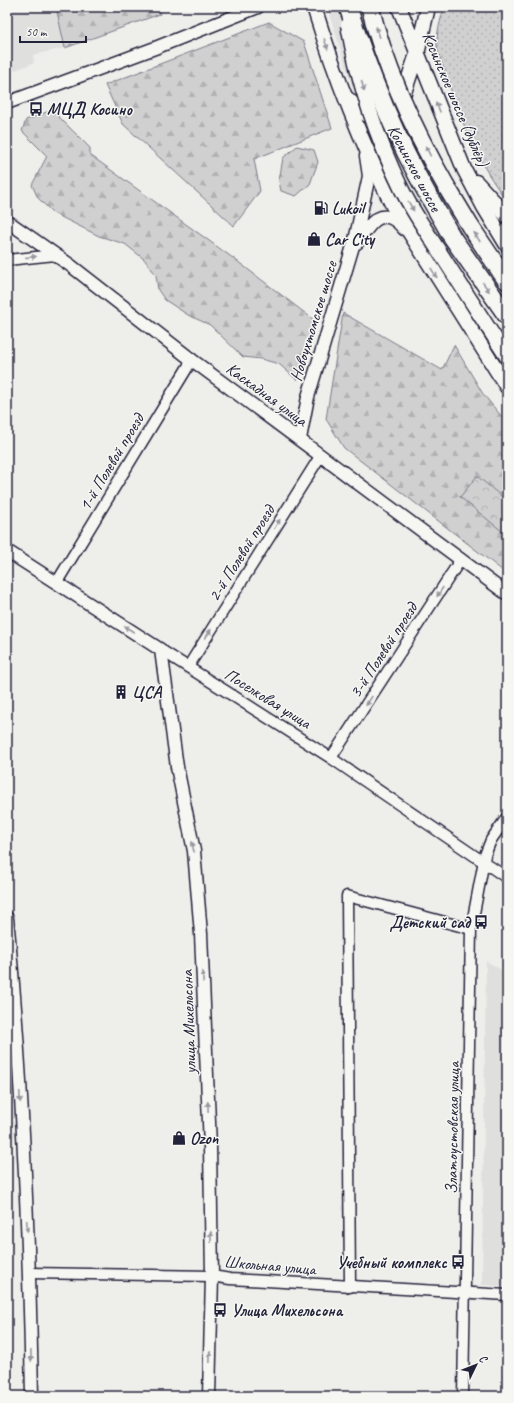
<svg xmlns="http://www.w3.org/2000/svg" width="514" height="1403" viewBox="0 0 514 1403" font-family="Caveat,sans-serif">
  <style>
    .built { fill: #dfdfde }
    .grass { fill: url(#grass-dots); stroke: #797986 }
    .forest { fill: url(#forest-firs); stroke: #797986 }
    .park { fill: url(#park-crowns); stroke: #797986 }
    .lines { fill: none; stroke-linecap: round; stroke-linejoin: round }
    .minor-casing { stroke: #22223b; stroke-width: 13 }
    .tertiary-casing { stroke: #22223b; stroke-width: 15 }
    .secondary-casing { stroke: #22223b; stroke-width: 17 }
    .trunk-casing { stroke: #22223b; stroke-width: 20 }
    .minor { stroke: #f6f6f2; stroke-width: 10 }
    .tertiary { stroke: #f6f6f2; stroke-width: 12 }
    .secondary { stroke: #f6f6f2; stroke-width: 14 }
    .trunk { stroke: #f6f6f2; stroke-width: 17 }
    .secondary-bridge-casing { stroke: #22223b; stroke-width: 17; stroke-linecap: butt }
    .trunk-bridge-casing { stroke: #22223b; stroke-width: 20; stroke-linecap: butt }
    .secondary-bridge { stroke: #f6f6f2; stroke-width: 14 }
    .trunk-bridge { stroke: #f6f6f2; stroke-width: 17 }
    .oneway { fill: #9797a0 }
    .labels { text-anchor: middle; stroke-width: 3; stroke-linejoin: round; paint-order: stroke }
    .street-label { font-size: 17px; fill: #22223b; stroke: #f6f6f2 }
    .poi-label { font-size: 17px; font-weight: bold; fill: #22223b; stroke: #f6f6f2; text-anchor: start }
  </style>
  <defs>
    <pattern id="grass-dots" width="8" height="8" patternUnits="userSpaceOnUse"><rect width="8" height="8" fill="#d0d0d1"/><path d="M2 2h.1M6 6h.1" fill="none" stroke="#b2b2b4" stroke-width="1.8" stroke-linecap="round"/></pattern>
    <pattern id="forest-firs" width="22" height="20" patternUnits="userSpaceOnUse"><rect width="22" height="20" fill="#d0d0d1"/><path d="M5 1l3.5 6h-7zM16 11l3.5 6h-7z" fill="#b2b2b4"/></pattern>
    <pattern id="park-crowns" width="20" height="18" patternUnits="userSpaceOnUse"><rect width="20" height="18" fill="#d0d0d1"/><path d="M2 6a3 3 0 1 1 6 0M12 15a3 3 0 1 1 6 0" fill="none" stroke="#b2b2b4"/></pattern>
  </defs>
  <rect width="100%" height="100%" fill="#eeeeeb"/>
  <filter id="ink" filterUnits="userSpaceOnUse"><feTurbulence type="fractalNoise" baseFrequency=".025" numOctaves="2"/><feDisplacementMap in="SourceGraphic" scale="8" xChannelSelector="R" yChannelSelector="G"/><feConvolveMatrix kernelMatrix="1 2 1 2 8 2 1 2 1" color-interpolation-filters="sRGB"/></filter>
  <g filter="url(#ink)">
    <!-- built -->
    <g class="built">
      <path d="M 7,7 L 56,7 L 65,48 L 33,55 L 34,63 L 7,73 Z"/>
      <path d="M 327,7 L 375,7 L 402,86 L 357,101 Z"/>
      <path d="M 486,961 L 507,973 L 507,1287 L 482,1285 Z"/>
    </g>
    <!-- grass -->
    <path class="grass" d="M 444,7 L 507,7 L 507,201 C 478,164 460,119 446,75 C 443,66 438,55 437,46 C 436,33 441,20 444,7 Z"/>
    <!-- forest -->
    <g class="forest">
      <path d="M 56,7 L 158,7 L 160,14 L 65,48 Z"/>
      <path d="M 269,22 L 304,42 L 332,128 L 254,159 L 260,191 L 234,226 L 123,124 L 105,85 Z"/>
      <path d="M 52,110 L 90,148 L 90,155 L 237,261 L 314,320 L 304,370 L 297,380 L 279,364 L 261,359 L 243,357 L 210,325 L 188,315 L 165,300 L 158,290 L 156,275 L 144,259 L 125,244 L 99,236 L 53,213 L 38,198 L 32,185 L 47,156 L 22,131 L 26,120 Z"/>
      <path d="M 297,146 L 314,150 L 318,162 L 310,184 L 296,196 L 281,191 L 279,181 L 283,158 Z"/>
      <path d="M 343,313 L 442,370 L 454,345 L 483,394 L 507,423 L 507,574 L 344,448 L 326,419 Z"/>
    </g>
    <!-- park -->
    <path class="park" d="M 477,476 L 507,501 L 507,527 L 503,532 L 460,497 Z"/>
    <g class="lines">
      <defs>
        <g id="minor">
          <path d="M 7,260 L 55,255"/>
          <path d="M 57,582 L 192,360"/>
          <path d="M 161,650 L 331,758 L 507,878"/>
          <path d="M 188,667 L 321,455"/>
          <path d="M 331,758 L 461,559"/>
          <path d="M 29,1273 L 212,1276 L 230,1279 L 507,1295"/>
          <path d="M 350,1287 C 348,1157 349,1026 347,896 L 471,929"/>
          <path d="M 463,1396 L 471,929 L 485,855 L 491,840 L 507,817"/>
        </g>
        <g id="tertiary">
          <path d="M 7,103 L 155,48 L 258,7"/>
          <path d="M 7,221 L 70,265 L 192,360 L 507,594"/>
          <path d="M 357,243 C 370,223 383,203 404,229"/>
          <path d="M 300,439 L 308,397 L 356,236 L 369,176 L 366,156"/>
          <path d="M 7,551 L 161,650 L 177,767 L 194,851 L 201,934 L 210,1146 L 212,1276 L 209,1396"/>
          <path d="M 7,918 C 23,1077 29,1237 32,1396"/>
        </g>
        <g id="secondary">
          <path d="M 314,7 C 335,75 361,142 393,206 L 507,387"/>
          <path d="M 399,7 L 464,169 L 484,207 L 507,245"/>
          <path d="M 348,99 L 359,110 L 374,119 L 387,117 L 400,104 L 417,54 L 428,7"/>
          <path d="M 476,182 L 507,216"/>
          <path d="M 437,248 L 507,357"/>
        </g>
        <g id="trunk">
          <path d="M 446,186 L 470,226 L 507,281"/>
          <path d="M 428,195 L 452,237 L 507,316"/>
        </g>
      </defs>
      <!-- minor casing -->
      <use href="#minor" class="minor-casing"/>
      <!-- tertiary casing -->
      <use href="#tertiary" class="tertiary-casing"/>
      <!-- secondary casing -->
      <use href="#secondary" class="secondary-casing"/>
      <!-- trunk casing -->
      <use href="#trunk" class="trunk-casing"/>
      <!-- minor -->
      <use href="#minor" class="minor"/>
      <!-- tertiary -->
      <use href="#tertiary" class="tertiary"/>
      <!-- secondary -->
      <use href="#secondary" class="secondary"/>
      <!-- trunk -->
      <use href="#trunk" class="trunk"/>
      <defs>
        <path id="secondary-bridge" d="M 348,25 C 358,81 377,139 402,190 C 412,210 425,229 437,248"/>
        <g id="trunk-bridge">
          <path d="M 348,7 C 369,73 394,135 428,195"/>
          <path d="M 370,7 C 385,67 415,132 446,186"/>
        </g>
      </defs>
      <!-- secondary-bridge casing -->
      <use href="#secondary-bridge" class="secondary-bridge-casing"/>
      <!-- trunk-bridge casing -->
      <use href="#trunk-bridge" class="trunk-bridge-casing"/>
      <!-- secondary-bridge -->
      <use href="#secondary-bridge" class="secondary-bridge"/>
      <!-- trunk-bridge -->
      <use href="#trunk-bridge" class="trunk-bridge"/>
    </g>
    <!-- one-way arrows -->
    <defs><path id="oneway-solid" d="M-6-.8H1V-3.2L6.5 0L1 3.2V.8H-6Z"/></defs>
    <g class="oneway">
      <use href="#oneway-solid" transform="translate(378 32) rotate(-109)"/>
      <use href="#oneway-solid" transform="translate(326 44) rotate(71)"/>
      <use href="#oneway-solid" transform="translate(363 86) rotate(73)"/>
      <use href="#oneway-solid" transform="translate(438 107) rotate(-113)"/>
      <use href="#oneway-solid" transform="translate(428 151) rotate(-116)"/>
      <use href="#oneway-solid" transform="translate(411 206) rotate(60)"/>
      <use href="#oneway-solid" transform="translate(477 237) rotate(-123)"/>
      <use href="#oneway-solid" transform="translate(31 257) rotate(-6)"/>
      <use href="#oneway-solid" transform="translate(434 273) rotate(58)"/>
      <use href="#oneway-solid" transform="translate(486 287) rotate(54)"/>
      <use href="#oneway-solid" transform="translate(277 524) rotate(-58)"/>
      <use href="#oneway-solid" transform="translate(440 592) rotate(123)"/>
      <use href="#oneway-solid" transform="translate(129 629) rotate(-147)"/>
      <use href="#oneway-solid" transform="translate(208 634) rotate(-58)"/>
      <use href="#oneway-solid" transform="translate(369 701) rotate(123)"/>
      <use href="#oneway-solid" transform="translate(193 847) rotate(-100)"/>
      <use href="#oneway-solid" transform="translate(203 977) rotate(-92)"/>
      <use href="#oneway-solid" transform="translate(20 1097) rotate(87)"/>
      <use href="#oneway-solid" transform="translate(208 1107) rotate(-92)"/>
      <use href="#oneway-solid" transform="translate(27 1226) rotate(87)"/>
      <use href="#oneway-solid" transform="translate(211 1237) rotate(-91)"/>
      <use href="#oneway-solid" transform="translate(31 1356) rotate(89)"/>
      <use href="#oneway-solid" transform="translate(210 1357) rotate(-89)"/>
    </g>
  </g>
  <!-- icons -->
  <defs>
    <symbol id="bus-bare" viewBox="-9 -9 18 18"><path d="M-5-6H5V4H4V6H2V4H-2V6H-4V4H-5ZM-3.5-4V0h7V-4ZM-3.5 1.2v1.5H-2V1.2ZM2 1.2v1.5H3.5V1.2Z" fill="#22223b" stroke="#f6f6f2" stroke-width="2.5" paint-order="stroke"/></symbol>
    <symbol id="fuel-bare" viewBox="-9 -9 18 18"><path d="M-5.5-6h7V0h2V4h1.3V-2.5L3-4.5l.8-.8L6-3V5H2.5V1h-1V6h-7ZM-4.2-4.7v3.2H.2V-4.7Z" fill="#22223b" stroke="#f6f6f2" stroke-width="2.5" paint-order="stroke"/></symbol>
    <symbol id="shop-bare" viewBox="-9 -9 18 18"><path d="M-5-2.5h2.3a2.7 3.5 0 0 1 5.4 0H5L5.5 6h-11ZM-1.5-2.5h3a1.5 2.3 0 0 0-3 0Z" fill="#22223b" stroke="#f6f6f2" stroke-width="2.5" paint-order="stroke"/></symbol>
    <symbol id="building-bare" viewBox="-9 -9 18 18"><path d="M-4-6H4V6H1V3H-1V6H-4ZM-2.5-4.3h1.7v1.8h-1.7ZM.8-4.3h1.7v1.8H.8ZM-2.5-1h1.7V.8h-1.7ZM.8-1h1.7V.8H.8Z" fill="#22223b" stroke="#f6f6f2" stroke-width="2.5" paint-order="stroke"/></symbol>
  </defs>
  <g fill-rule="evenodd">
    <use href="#bus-bare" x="26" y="99" width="20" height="20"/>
    <use href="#fuel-bare" x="311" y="198" width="20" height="20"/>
    <use href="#shop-bare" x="304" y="229" width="20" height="20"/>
    <use href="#building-bare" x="111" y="682" width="20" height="20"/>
    <use href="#bus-bare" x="471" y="912" width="20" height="20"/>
    <use href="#shop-bare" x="169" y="1128" width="20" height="20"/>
    <use href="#bus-bare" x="448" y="1252" width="20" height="20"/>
    <use href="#bus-bare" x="210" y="1300" width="20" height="20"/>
  </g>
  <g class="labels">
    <!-- street labels -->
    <g class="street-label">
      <text transform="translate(456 99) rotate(67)" y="6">Косинское шоссе (дублёр)</text>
      <text transform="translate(415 168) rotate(62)" y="6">Косинское шоссе</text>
      <text transform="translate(313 321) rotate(-73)" y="6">Новоухтомское шоссе</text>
      <text transform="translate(267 394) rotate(36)" y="6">Каскадная улица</text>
      <text transform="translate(111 462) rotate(-59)" y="6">1-й Полевой проезд</text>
      <text transform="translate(241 553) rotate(-58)" y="6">2-й Полевой проезд</text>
      <text transform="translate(383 650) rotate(-57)" y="6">3-й Полевой проезд</text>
      <text transform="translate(268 698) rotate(32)" y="6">Поселковая улица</text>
      <text transform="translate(188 1022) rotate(-92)" y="6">улица Михельсона</text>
      <text transform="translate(452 1128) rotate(-89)" y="6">Златоустовская улица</text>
      <text transform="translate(270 1265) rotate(5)" y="6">Школьная улица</text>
    </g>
    <!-- poi labels -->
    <g class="poi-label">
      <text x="47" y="115">МЦД Косино</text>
      <text x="332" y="214">Lukoil</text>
      <text x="325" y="245">Car City</text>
      <text x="132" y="698">ЦСА</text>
      <text x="470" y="928" text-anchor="end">Детский сад</text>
      <text x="190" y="1144">Ozon</text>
      <text x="447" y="1268" text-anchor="end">Учебный комплекс</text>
      <text x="231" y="1316">Улица Михельсона</text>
    </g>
  </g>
  <!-- margin -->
  <rect width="514" height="1403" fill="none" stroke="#f6f6f2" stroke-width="24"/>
  <rect x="12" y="12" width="490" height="1379" fill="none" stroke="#22223b" stroke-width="1.5" filter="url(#ink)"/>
  <!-- north arrow -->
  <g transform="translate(476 1365) rotate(47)" stroke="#f6f6f2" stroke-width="3" paint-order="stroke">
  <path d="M0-3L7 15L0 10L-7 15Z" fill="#22223b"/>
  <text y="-6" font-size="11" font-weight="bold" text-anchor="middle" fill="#22223b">С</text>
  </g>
  <!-- scale -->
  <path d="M20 36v6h66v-6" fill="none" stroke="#22223b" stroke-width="2"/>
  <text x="26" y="36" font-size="12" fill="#22223b" stroke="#f6f6f2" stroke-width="3" paint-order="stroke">50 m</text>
</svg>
